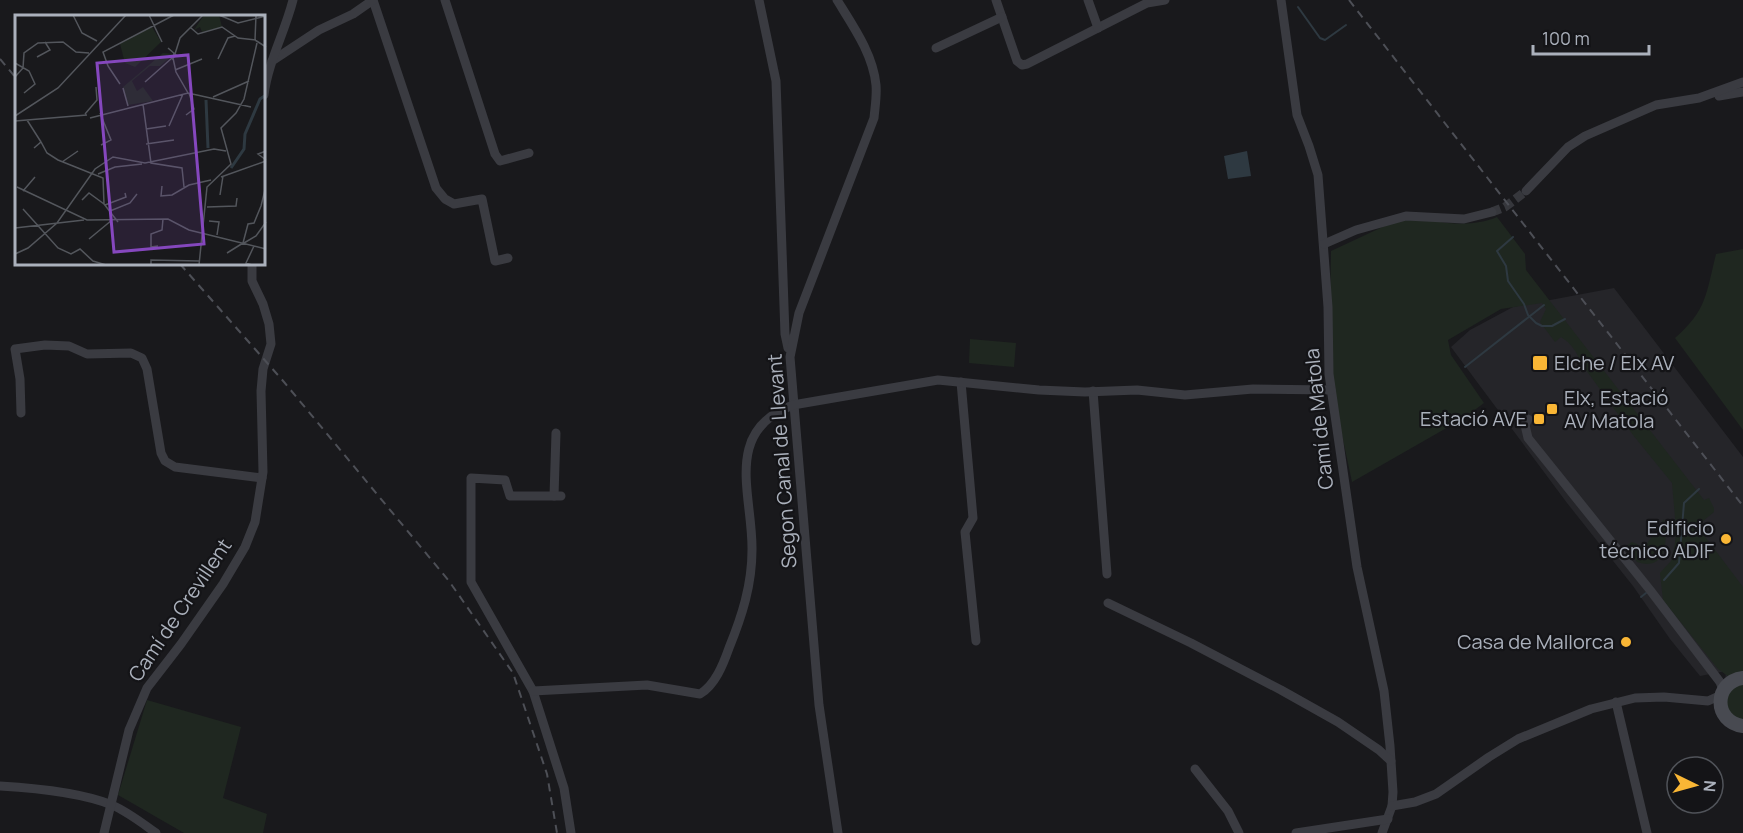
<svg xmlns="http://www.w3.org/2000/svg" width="1743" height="833" viewBox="0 0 1743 833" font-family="Manrope,sans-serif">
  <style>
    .built { fill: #252529 }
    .green { fill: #1f2720 }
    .water { fill: #2e3941 }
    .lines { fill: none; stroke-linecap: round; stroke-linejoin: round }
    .stream { stroke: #2e3941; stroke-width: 2 }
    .street-tunnel { stroke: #36373c; stroke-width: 9; stroke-dasharray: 9 4.5; stroke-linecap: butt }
    .street { stroke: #3a3b41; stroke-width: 9 }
    .secondary { stroke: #484a51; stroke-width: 14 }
    .rail { stroke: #4d4f56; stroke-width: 2; stroke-dasharray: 8 6; stroke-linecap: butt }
    .poi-dot { fill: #f9b635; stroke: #141417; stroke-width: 2 }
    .labels { text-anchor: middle; stroke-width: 4.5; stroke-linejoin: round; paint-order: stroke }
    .poi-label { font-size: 20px; fill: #abb1bc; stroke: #141417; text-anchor: end }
    .street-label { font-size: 20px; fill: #abb1bc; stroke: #141417 }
    .inset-river { fill: none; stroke: #2e3941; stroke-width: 3 }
    .inset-road { fill: none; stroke: #53565c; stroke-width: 1.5 }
    .view { fill: #8547be; fill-opacity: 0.15; stroke: #8547be; stroke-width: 3 }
    .inset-edge { fill: none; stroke: #abb1bc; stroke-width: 3 }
  </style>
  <rect width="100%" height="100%" fill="#19191c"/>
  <!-- built -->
  <path class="built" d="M 1614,288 L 1743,457 L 1743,668 L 1725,682 L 1726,671 L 1700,676 L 1670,639 L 1633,586 L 1567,503 L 1451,347 L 1470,330 L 1513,307 Z"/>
  <!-- green -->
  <g class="green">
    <path d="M 1406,216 C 1436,222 1469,229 1497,217 L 1525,254 L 1526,270 L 1704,500 L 1709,498 L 1714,508 L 1714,512 L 1697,526 L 1743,587 L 1743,677 L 1732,679 L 1718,669 L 1663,600 L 1660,573 L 1671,561 L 1675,543 L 1676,529 L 1672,483 L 1633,435 L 1581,363 C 1576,351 1572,344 1561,337 L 1555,342 L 1540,322 L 1546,309 L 1542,303 L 1501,309 L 1448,340 L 1451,355 L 1484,403 L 1464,418 L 1352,482 L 1329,374 L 1331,251 Z"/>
    <path d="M 1743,249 L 1743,430 L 1675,338 C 1707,310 1706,294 1716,254 Z"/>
    <path d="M 970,339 L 1016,343 L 1014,367 L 969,363 Z"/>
    <path d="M 1664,519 C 1668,540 1667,572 1637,562 L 1626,546 L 1632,542 L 1641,546 L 1646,545 Z"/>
    <path d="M 1743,680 L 1743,724 L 1728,718 L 1723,694 Z"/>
    <path d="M 147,700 L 241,727 L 223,798 L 267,814 L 263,833 L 184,833 L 118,795 Z"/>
  </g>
  <!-- water -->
  <path class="water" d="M 1247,151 L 1251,176 L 1228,179 L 1224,156 Z"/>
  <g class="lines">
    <!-- stream -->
    <g class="stream">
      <path d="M 1298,7 L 1320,38 L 1325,40 L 1346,25"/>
      <path d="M 1513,237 L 1497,251 L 1506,266 L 1508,281 L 1524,304 L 1528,315 L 1536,323 L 1542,326 L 1552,326 L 1565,319"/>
      <path d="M 1465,367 L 1544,305"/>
      <path d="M 1664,580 L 1679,563 L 1684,503 L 1699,489"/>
      <path d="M 1641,597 L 1646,593"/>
    </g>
    <!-- street-tunnel -->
    <path class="street-tunnel" d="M 1492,212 L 1505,207 L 1526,191"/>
    <!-- street -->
    <g class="street">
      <path d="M 373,0 L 436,188 L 445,199 L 454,204 L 482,199 L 495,261 L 508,258"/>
      <path d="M 445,0 L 495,154 L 500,161 L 529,153"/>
      <path d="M 759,0 L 776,81 L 785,334 L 788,348"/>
      <path d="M 837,0 C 853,26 873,54 876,85 C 877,96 875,107 874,118 L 799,313 L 790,357 L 819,705 L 838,833"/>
      <path d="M 996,0 L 1017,61 L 1022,65 L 1027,64 L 1147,3 L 1165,0"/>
      <path d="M 1088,0 L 1098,28"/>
      <path d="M 1281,0 L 1297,115 L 1309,146 L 1318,175 L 1328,307 L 1329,374 L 1357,567 L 1384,691 L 1390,746 L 1393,792 L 1392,806 L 1382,833"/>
      <path d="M 936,48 L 1002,17"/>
      <path d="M 272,61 L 319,30 L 353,14 L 373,0"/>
      <path d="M 264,95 C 268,62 285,32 293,0"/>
      <path d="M 1719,96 L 1743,92"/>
      <path d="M 1526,191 L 1568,147 L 1585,136 L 1656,105 L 1699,98 L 1743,82"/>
      <path d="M 1324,244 L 1356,230 L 1406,216 L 1464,219 L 1492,212"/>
      <path d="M 961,382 L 973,518 L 965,532 L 976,641"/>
      <path d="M 1093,391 L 1107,574"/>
      <path d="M 21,413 L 20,379 L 15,349 L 45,345 L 69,346 L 87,354 L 131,353 L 142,358 L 147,369 L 161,453 L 165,461 L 175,467 L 262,478"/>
      <path d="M 1528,419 L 1525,425 L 1528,438 L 1650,590 L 1720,682 L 1723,690"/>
      <path d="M 554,496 L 556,433"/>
      <path d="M 561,496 L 510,496 L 505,480 L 471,478 L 471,582 L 533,691 L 564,788 L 571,833"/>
      <path d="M 1108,603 L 1191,643 L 1281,690 L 1338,722 L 1379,750 L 1391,761"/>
      <path d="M 533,691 L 647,685 L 700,694 C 715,685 723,665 729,648 C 742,616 752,585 752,550 C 753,496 722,431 793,405 L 938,380 L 1039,390 L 1085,392 L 1137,390 L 1185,395 L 1253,389 L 1331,390"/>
      <path d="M 1616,702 L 1647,833"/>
      <path d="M 1195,769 L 1228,811 L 1239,833"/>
      <path d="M 0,786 C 34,788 80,792 112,805 C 128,812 142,823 156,833"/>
      <path d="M 1392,806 L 1415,802 L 1436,794 L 1489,757 L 1518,739 L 1591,709 L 1635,698 L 1664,697 L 1708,701 L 1721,695"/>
      <path d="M 104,833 L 129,730 L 147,688 L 181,644 L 223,584 L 245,547 L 255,522 L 263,472 L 261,391 L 263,369 L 271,344 L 269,324 L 263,304 L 252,281 L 252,264"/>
      <path d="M 1296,833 L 1388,819"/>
    </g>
    <!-- secondary -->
    <path class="secondary" d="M 1743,678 C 1713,682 1713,722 1743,726"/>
    <!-- rail -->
    <g class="rail">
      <path d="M 1349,0 L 1743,506"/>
      <path d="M 0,59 L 16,78"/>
      <path d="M 180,264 L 284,382 L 449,581 L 513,673 L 547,774 L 557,833"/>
    </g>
  </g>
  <!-- markers -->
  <g class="poi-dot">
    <rect x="1532" y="355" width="16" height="16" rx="3"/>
    <rect x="1546" y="403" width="12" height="12" rx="3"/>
    <rect x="1533" y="413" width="12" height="12" rx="3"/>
    <circle cx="1726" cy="539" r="6"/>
    <circle cx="1626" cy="642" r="6"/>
  </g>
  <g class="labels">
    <!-- poi labels -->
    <g class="poi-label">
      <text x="1554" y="370" text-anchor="start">Elche / Elx AV</text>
      <text x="1564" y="405" text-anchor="start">Elx, Estació<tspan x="1564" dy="23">AV Matola</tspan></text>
      <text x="1527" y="426">Estació AVE</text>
      <text x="1714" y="535">Edificio<tspan x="1714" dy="23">técnico ADIF</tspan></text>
      <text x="1614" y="649">Casa de Mallorca</text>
    </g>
    <!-- street labels -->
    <g class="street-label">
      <text transform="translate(1319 419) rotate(-96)" y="7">Camí de Matola</text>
      <text transform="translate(782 461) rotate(-94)" y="7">Segon Canal de Llevant</text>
      <text transform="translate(180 610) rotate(-56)" y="7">Camí de Crevillent</text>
    </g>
  </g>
  <!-- overview -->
  <g transform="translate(15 15)">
    <rect width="250" height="250" fill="#19191c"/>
    <path d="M 189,0 L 204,0 L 207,12 L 187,17 L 185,12 L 179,15 ZM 137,12 L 146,27 L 120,52 L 110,48 L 105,29 ZM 148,38 L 159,39 L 145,51 L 135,51 L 117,66 L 122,76 L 128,72 L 138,86 L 113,90 L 108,72 Z" fill="#1f2720"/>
    <path class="inset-river" d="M 191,85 L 193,133M 216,153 L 229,134 L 230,119 L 245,84 L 251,80"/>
    <path class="inset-road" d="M 58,0 L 67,18 L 82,26M 134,0 L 147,27M 204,0 L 223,8 L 251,1M 241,0 L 240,25 L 251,32M 176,13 L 183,19 L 207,12 L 223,23 L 241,25M 153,33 L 161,40 L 158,43 L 159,38M 160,39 L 165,23 L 188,0M 22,42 L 35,35 L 30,27M 158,43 L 161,57 L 173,78M 203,44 L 213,23 L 220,21M 0,48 L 14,56 L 20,69 L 9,78M 93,51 L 88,37 L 159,0M 93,51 L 105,69M 160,55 L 187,44M 0,62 L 8,53 L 9,38 L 23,28 L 48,27 L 61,37 L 74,38M 130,67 L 157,43M 108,73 L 113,91M 198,82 L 234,66M 128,89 L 136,148 L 167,153 L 169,172M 85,98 L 96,125 L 86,130M 70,99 L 82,85 L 81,72M 171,100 L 179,94 L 174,78M 0,101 L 43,73 L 111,0M 75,103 L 173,78 L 236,92M 12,105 L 26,127M 0,106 L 72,100M 154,111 L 168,79M 131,114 L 151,111M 131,129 L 159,125M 19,133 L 26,127 L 32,138 L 43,145 L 88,163 L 89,189 L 103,207M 251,136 L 243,139 L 251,145M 47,147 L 63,136M 83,159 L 100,152 L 127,149M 206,162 L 251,146M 147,171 L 146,181 L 157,180 L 174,170 L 196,165M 2,172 L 72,205 L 153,204 L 174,215 L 251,234M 8,176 L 20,162M 205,180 L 208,161M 67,185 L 74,178 L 89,189M 90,190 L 111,182 L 110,178M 192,192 L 221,191 L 222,183M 8,194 L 43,233 L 56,239 L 65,234 L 78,246 L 91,250M 95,196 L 115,188 L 122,179M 194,206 L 204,207 L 202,220M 0,213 L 69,205M 74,224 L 97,205M 228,228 L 233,209 L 239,208 L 246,191 L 250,175M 229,228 L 241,221 L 251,207M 143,231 L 136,232 L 136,219 L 147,215 L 148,204M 212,238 L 228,228M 0,239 L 13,233 L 42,208 L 80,154 L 98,142 L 130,148 L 199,134 L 211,136M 136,250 L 136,245 L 185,246M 184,250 L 192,172 L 216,149 L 206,113 L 221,98 L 229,84 L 242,28M 237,250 L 231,248 L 239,231"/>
    <path class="view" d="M 173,40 L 189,229 L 99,237 L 82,48 Z"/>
    <rect width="250" height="250" class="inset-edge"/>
  </g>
  <!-- north arrow -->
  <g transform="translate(1695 785) rotate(95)"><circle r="28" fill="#141417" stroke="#505359" stroke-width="1.5"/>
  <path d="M0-4.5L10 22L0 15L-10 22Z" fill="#f9b635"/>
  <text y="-9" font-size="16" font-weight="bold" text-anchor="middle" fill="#abb1bc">N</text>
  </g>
  <!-- scale -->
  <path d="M1533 45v9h116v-9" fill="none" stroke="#abb1bc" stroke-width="3"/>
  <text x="1542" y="45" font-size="18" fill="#abb1bc" stroke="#141417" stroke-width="4.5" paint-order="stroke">100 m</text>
</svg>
